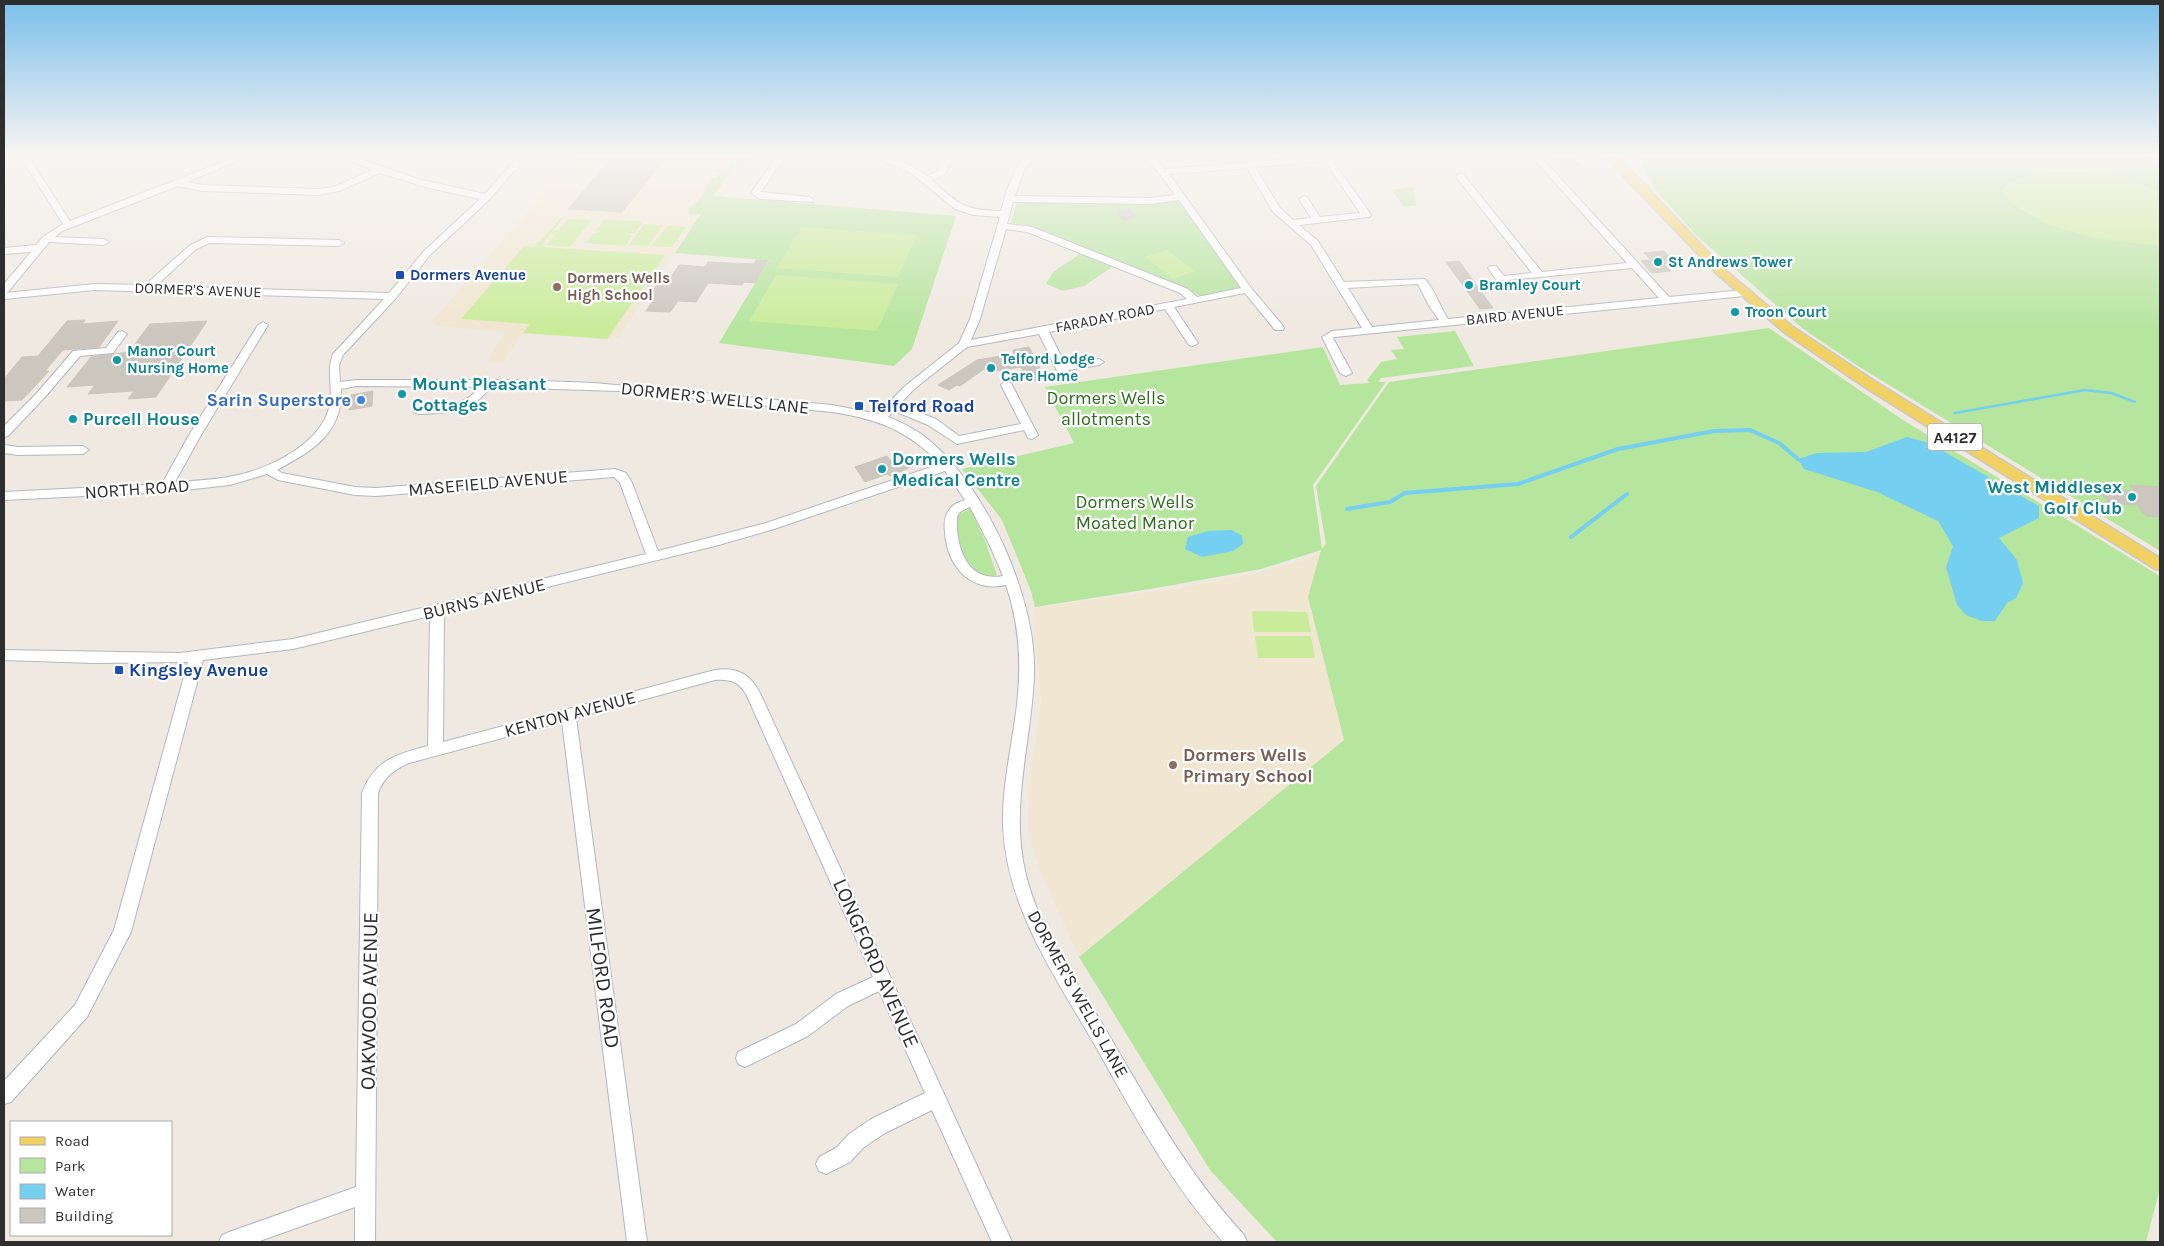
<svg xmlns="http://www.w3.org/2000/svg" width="2164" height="1246" viewBox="0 0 2164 1246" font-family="Karla,sans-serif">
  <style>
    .education { fill: #f0e6d1 }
    .green { fill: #b6e59e }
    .pitch { fill: #c9ec9a }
    .water { fill: #75cff0 }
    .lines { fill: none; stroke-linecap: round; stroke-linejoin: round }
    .stream-far1 { stroke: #75cff0; stroke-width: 2.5 }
    .stream { stroke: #75cff0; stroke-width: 4 }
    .river { fill: #75cff0; fill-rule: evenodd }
    .building { fill: #cbc7bf; stroke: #cbc5ba }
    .minor-casing { stroke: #b4b7c1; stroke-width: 2 }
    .major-casing { stroke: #c9c9c9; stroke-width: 3 }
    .minor { fill: #fff; fill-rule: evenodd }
    .major { fill: #f2d163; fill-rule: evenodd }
    .culture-dot { fill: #0f9aa8; stroke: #fff; stroke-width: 2 }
    .transit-dot { fill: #1a4fb4; stroke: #fff; stroke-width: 2 }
    .education-dot { fill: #8d6e63; stroke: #fff; stroke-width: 2 }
    .shop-dot { fill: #3f7fe0; stroke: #fff; stroke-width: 2 }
    .labels { text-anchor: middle; stroke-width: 4.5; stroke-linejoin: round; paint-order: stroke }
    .far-culture-label { font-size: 15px; font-weight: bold; fill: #0d838f; stroke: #fff; text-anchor: start }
    .far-transit-label { font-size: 15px; font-weight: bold; fill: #164399; stroke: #fff; text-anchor: start }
    .far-education-label { font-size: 15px; font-weight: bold; fill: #785e54; stroke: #fff; text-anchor: start }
    .far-street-label { font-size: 15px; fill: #2e2e2e; stroke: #fff }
    .shield { fill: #fff; stroke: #6d6d6d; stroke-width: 1 }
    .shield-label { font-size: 16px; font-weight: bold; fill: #2e2e2e }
    .culture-label { font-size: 18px; font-weight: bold; fill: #0d838f; stroke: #fff; text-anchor: start }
    .street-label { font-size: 18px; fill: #2e2e2e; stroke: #fff }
    .park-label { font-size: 18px; fill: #2c6e1b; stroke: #fff }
    .shop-label { font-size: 18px; font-weight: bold; fill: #366cbe; stroke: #fff; text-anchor: end }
    .transit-label { font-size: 18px; font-weight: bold; fill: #164399; stroke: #fff; text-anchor: start }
    .education-label { font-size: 18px; font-weight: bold; fill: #785e54; stroke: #fff; text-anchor: start }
    .near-street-label { font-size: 21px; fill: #2e2e2e; stroke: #fff }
  </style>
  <rect width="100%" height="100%" fill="#efe9e1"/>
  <!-- education -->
  <g class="education">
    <path d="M 556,156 L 755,156 L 725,196 L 711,196 L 618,338 L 607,339 L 523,333 L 502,363 L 486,362 L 506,332 L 437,326 L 431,322 L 576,157 Z"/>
    <path d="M 1322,554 L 1308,597 L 1344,740 L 1079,957 L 1040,871 L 1028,831 L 1029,789 L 1041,702 L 1034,608 L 1181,588 L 1258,573 Z"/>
  </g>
  <!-- green -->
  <g class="green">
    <path d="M 733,156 L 742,156 L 713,196 L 956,216 L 912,349 L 894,366 L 719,343 L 769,260 L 675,253 L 704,209 L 699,215 L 690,214 L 688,210 L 703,195 L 711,178 L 717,178 L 719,172 L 714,171 L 729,165 Z"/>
    <path d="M 1635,156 L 2160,156 L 2160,551 L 1858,366 L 1802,328 L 1695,234 L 1655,189 L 1640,160 Z"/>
    <path d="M 1413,187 L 1416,205 L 1404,207 L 1392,190 Z"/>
    <path d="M 1177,199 L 1241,288 L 1201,296 L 1027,225 L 1011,223 L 1017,202 L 1148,203 Z"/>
    <path d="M 1080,254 L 1112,267 L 1084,286 L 1063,291 L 1046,284 L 1053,272 Z"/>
    <path d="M 1769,328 L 1903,420 L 2160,576 L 2160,1188 L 2146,1242 L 1277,1242 L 1210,1170 L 1079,957 L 1344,740 L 1308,597 L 1321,550 L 1261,569 L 1156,588 L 1035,607 L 1031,591 L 1002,520 L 962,469 L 1074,443 L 1045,387 L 1323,347 L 1340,385 L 1370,383 L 1367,380 L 1381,362 L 1397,359 L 1391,350 L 1404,349 L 1397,337 L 1455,331 L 1474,366 L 1381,378 L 1378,382 L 1386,382 L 1313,485 L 1322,549 L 1326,544 L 1316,486 L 1389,382 Z"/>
    <path d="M 970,509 L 984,538 L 997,575 L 989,578 L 981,576 L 961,554 L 954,518 L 961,513 Z"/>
  </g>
  <!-- pitch -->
  <g class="pitch">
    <path d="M 2046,169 L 2082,169 L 2125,176 L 2160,193 L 2160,246 L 2095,238 L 2049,225 L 2014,205 L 2001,190 L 2009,183 Z"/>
    <path d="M 561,218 L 563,218 L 553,231 L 559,230 L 568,219 L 592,220 L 570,247 L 547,245 L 556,235 L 550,234 L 541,247 L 665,255 L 607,339 L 523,333 L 530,324 L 461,319 L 524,246 L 534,247 Z"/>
    <path d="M 604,220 L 639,221 L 642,223 L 635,233 L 630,233 L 629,235 L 632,235 L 625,246 L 585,243 L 594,233 L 598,233 L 600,231 L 596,230 Z"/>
    <path d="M 644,224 L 663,225 L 648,246 L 629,245 Z"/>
    <path d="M 667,226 L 686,227 L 672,247 L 652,246 Z"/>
    <path d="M 801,227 L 917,235 L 898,277 L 777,268 Z"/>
    <path d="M 1167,250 L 1195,271 L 1173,279 L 1145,257 Z"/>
    <path d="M 776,275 L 898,284 L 877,331 L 749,321 Z"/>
    <path d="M 1252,611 L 1307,612 L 1311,632 L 1254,632 Z"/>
    <path d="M 1255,636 L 1311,636 L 1315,658 L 1258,658 Z"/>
  </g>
  <!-- water -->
  <g class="water">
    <path d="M 1907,437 L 1929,443 L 2039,506 L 2039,518 L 1999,538 L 2017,560 L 2023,583 L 2016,598 L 2007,603 L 1995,621 L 1982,621 L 1966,615 L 1957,605 L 1946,567 L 1953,546 L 1938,521 L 1877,492 L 1804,469 L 1798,459 L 1817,453 L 1866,452 Z"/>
    <path d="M 1232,530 L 1242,536 L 1243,544 L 1233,551 L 1202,557 L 1185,549 L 1188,537 L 1208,531 Z"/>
  </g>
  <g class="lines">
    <!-- stream-far1 -->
    <path class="stream-far1" d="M 1955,413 L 2085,390 L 2111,393 L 2135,402"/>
    <!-- stream -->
    <g class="stream">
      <path d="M 1347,509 L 1390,502 L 1405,493 L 1518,484 L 1618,449 L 1714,431 L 1750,430 L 1779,443 L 1798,459"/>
      <path d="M 1571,537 L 1627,494"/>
    </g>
    <!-- river -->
    <path class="river" d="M 2145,156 L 2160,156 L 2160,161 L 2147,159 Z"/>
  </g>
  <!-- building -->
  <g class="building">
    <path d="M 613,156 L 656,156 L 654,157 L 666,158 L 622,212 L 568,209 Z"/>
    <path d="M 1571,156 L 1579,165 L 1562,167 L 1553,158 Z"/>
    <path d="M 1129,209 L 1137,216 L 1124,220 L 1116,213 Z"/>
    <path d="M 1664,251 L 1675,263 L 1664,264 L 1671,271 L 1652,273 L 1641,261 L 1651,260 L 1644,253 Z"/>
    <path d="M 756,260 L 768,260 L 755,283 L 744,282 L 742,285 L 708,283 L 696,302 L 678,301 L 670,312 L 646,311 L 654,299 L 647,299 L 660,280 L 669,280 L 679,265 L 705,267 L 708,262 L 754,264 Z"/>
    <path d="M 1459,261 L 1493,308 L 1480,309 L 1446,262 Z"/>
    <path d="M 85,320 L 82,324 L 118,321 L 99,347 L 63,350 L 45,371 L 49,371 L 22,400 L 4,401 L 4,379 L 22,357 L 38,356 L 67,321 Z"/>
    <path d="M 207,321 L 156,397 L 128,399 L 134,391 L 88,394 L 95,385 L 67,387 L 91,357 L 129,352 L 150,324 Z"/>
    <path d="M 1029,347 L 1045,378 L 1028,382 L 1021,367 L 989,372 L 987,367 L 960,386 L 957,385 L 949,390 L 938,385 L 977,360 L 1014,354 L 1013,350 Z"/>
    <path d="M 373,391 L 372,406 L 349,410 L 351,395 Z"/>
    <path d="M 887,456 L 891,461 L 909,459 L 911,467 L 890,476 L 887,474 L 865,482 L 855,467 Z"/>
    <path d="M 2129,485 L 2160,487 L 2160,517 L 2146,516 L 2136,505 L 2109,503 L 2098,489 L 2135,491 Z"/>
  </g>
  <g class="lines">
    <defs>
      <g id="minor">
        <path d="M 20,156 L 28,156 L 70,221 L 238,156 L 249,156 L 187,182 L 203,185 L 318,189 L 334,187 L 372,170 L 341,156 L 352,156 L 418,179 L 485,194 L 519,156 L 527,156 L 490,199 L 430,255 L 396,298 L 343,355 L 339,365 L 340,382 L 356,380 L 517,380 L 594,383 L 832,405 L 878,414 L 905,386 L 959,343 L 970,319 L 1000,217 L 974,215 L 955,209 L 911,173 L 873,156 C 894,156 910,163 927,176 L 937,171 L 946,156 L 954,156 L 944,175 L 932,180 C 959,205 964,210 1001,211 C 1007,190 1011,171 1027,156 L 1036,156 L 1025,167 L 1015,196 L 1150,198 L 1175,195 L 1160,174 L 1142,156 L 1151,156 L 1165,169 L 1326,156 L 1360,156 L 1356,159 L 1333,161 L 1371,215 L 1369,217 L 1299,225 L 1318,241 L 1344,282 L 1425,279 C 1435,290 1440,307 1448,319 L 1659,298 L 1632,268 L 1497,281 L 1488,268 L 1490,266 L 1496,266 L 1504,276 L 1532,273 L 1457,178 L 1457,174 L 1463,174 L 1542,272 L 1627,263 L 1531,156 L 1540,156 L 1669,297 L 1744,290 L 1749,293 L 1744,296 L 1335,337 L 1333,338 L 1352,373 L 1346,376 L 1340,373 L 1322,337 L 1332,331 L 1362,328 L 1311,245 L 1273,212 L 1247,168 L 1169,174 L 1252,289 L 1283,326 L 1284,328 L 1283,330 L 1275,330 L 1245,293 L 1174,307 L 1198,343 L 1193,346 L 1189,345 L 1165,309 L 1049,332 L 1065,364 L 1099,359 L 1104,362 L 1099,365 L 1068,370 L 1072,377 L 1066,380 L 1060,377 L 1039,334 L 967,347 L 913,390 L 899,405 L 936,419 L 959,436 L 1021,424 L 1001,385 L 1003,383 L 1011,383 L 1038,435 L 1032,439 L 1028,438 L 1024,430 L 957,444 L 928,425 L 894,411 L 888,417 C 903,423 917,430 929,440 C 986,487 1037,599 1034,674 C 1032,741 1009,807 1026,875 C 1039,929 1074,977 1103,1025 C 1146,1098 1186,1172 1244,1235 L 1247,1242 L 1223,1242 C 1171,1184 1134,1115 1096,1047 C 1056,978 1007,909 1003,827 C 1002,793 1009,759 1014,726 C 1022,678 1022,631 1006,585 C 970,593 947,566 945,532 C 944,524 944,517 949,510 C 953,504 959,502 965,500 L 945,471 L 774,529 L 715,546 L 444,612 L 443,742 L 715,670 C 737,667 750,674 760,693 L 1012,1242 L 992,1242 L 932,1110 L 885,1133 L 863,1148 L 850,1162 L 826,1174 L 819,1171 L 816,1164 L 819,1157 L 836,1148 L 849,1134 L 871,1119 L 925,1093 L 879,991 L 848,1006 L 808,1036 L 745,1067 L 738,1064 L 736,1058 L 738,1052 L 796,1024 L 836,994 L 873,977 L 746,694 C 738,681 730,679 715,680 L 576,718 L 647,1242 L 627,1242 L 562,722 L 409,763 C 395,769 383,778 378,793 L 375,1242 L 355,1242 L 355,1207 L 257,1242 L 219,1242 L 222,1235 L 229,1232 L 356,1187 L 362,793 C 374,760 397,754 428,746 L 430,616 L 293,649 L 203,660 L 131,932 L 87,1017 L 11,1102 L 4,1104 L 4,1081 L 75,1005 L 114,930 L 188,662 L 94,663 L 4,660 L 4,650 L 180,653 L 293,639 L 646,554 L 620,483 L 614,477 L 376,496 L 355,495 L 278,480 L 267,474 L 230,485 L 166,492 L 4,500 L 4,492 L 162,484 L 189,435 L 258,325 L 263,322 L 268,325 L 201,435 L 175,482 C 193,481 211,480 228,477 C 266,471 324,444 330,403 C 333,385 326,372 333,354 L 384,299 L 95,290 L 4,299 L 4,284 L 31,252 L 4,254 L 4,248 L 36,245 L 43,237 L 63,224 ZM 1325,161 L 1360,213 L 1320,217 L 1307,197 L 1304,196 L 1299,199 L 1311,218 L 1293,220 L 1280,208 L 1255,167 ZM 380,173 L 429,188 L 480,199 L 424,251 L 389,293 L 156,286 L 195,250 L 209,243 L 339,246 L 344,243 L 339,240 L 207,237 L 189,246 L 145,285 L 95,284 L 5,293 L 8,292 L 49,242 L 104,245 L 109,242 L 104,239 L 55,237 L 62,231 L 178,186 L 203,191 L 318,195 L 339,191 ZM 1179,200 L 1241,288 L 1197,297 L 1188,289 L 1032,227 L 1007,224 L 1013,202 L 1150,204 ZM 1006,229 L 1027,232 L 1180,293 L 1187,299 L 971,340 L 980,319 ZM 1418,284 L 1429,306 L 1439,320 L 1372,327 L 1348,288 ZM 356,386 L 479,387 C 464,410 438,403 415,409 L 413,411 L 415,413 L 419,414 C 446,413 474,412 490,387 L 618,391 L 832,412 C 877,419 908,430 940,464 L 766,523 L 658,551 L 632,483 L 626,473 L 615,469 L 376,488 L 355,487 L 282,473 L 277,470 C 312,451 343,434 341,389 ZM 970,507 L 991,548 L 1003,576 C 972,582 959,556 957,529 C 957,524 956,517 959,513 C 962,510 966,509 970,507 Z"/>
        <path d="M 777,156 L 785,156 L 761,192 L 809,197 L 814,200 L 812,202 L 760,199 L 751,193 Z"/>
        <path d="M 122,331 L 127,334 L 113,353 L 80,356 L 45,397 L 8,436 L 4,437 L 4,426 L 37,393 L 73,351 L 106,348 L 118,332 Z"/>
        <path d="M 4,445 L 18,447 L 83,446 L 89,450 L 83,454 L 18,455 L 4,453 Z"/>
      </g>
      <path id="major" d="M 1604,156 L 1615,156 L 1631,170 L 1725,270 L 1793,327 L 1876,382 L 2160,558 L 2160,570 L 2155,569 L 1866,388 L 1785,333 L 1717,274 Z"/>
    </defs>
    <!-- minor casing -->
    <use href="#minor" class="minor-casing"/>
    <!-- major casing -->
    <use href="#major" class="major-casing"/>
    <!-- minor -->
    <use href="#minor" class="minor"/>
    <!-- major -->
    <use href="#major" class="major"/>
  </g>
  <!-- sky -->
  <linearGradient id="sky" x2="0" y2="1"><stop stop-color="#7abfeb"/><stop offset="0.47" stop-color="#f8f5f2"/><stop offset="1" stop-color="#f8f5f2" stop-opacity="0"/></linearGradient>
  <rect width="2164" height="330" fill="url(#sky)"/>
  <!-- markers -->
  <g class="culture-dot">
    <circle cx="1658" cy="262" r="5"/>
    <circle cx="1469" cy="285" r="5"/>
    <circle cx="1735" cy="312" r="5"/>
    <circle cx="117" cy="360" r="5"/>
    <circle cx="991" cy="368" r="5"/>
    <circle cx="402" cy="394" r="5"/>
    <circle cx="73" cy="419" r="5"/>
    <circle cx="882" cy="469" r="5"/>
    <circle cx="2132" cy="497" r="5"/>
  </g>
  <g class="transit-dot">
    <rect x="395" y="270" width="10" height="10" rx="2.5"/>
    <rect x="854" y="401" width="10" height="10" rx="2.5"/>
    <rect x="114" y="665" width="10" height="10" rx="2.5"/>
  </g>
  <g class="education-dot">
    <circle cx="557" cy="287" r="5"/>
    <circle cx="1173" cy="765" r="5"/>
  </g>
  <circle class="shop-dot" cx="361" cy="400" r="5"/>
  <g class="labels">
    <!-- far-culture labels -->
    <g class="far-culture-label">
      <text x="1668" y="267">St Andrews Tower</text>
      <text x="1479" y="290">Bramley Court</text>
      <text x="1745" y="317">Troon Court</text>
      <text x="127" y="356">Manor Court<tspan x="127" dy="17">Nursing Home</tspan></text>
      <text x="1001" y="364">Telford Lodge<tspan x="1001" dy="17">Care Home</tspan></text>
    </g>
    <!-- far-transit labels -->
    <g class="far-transit-label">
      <text x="410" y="280">Dormers Avenue</text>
    </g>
    <!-- far-education labels -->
    <g class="far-education-label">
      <text x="567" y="283">Dormers Wells<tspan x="567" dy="17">High School</tspan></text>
    </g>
    <!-- far-street labels -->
    <g class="far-street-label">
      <text transform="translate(198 290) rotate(2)" y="5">DORMER'S AVENUE</text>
      <text transform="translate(1515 315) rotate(-6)" y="5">BAIRD AVENUE</text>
      <text transform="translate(1105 318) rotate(-11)" y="5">FARADAY ROAD</text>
    </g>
    <!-- shield labels -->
    <rect class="shield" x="1927.5" y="423.5" width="55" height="27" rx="4"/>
    <g class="shield-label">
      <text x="1955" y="443">A4127</text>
    </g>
    <!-- culture labels -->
    <g class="culture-label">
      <text x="412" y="390">Mount Pleasant<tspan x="412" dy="21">Cottages</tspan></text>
      <text x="83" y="425">Purcell House</text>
      <text x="892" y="465">Dormers Wells<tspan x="892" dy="21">Medical Centre</tspan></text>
      <text x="2122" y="493" text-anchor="end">West Middlesex<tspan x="2122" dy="21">Golf Club</tspan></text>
    </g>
    <!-- street labels -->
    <g class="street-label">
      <text transform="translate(715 398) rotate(6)" y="6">DORMER’S WELLS LANE</text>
      <text transform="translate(488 483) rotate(-5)" y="6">MASEFIELD AVENUE</text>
      <text transform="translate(137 489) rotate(-4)" y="6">NORTH ROAD</text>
      <text transform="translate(484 599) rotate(-14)" y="6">BURNS AVENUE</text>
      <text transform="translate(570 714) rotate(-15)" y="6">KENTON AVENUE</text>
      <text transform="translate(1078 994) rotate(61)" y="6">DORMER'S WELLS LANE</text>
    </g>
    <!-- park labels -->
    <g class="park-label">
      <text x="1106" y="404">Dormers Wells<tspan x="1106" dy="21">allotments</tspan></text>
      <text x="1135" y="508">Dormers Wells<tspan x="1135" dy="21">Moated Manor</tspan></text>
    </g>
    <!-- shop labels -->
    <g class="shop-label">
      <text x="351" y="406">Sarin Superstore</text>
    </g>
    <!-- transit labels -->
    <g class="transit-label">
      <text x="869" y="412">Telford Road</text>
      <text x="129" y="676">Kingsley Avenue</text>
    </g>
    <!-- education labels -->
    <g class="education-label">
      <text x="1183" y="761">Dormers Wells<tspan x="1183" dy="21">Primary School</tspan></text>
    </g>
    <!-- near-street labels -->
    <g class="near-street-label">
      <text transform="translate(876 963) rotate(66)" y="7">LONGFORD AVENUE</text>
      <text transform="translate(603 978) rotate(82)" y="7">MILFORD ROAD</text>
      <text transform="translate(369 1001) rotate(-89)" y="7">OAKWOOD AVENUE</text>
    </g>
  </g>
  <!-- border -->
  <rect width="2164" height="1246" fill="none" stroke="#2e2e2e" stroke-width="10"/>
  <!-- legend -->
  <rect x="10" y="1121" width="162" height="115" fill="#ffffff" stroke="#ababab"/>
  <rect x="20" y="1137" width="25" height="8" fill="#f2d163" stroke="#ababab"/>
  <text x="55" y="1146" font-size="15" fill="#2e2e2e">Road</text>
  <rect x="20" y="1158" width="25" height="15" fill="#b6e59e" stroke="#ababab"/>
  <text x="55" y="1171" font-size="15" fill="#2e2e2e">Park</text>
  <rect x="20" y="1184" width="25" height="15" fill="#75cff0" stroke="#ababab"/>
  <text x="55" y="1196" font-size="15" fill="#2e2e2e">Water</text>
  <rect x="20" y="1208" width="25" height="15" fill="#cbc7bf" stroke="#ababab"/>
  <text x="55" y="1221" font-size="15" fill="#2e2e2e">Building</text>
</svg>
